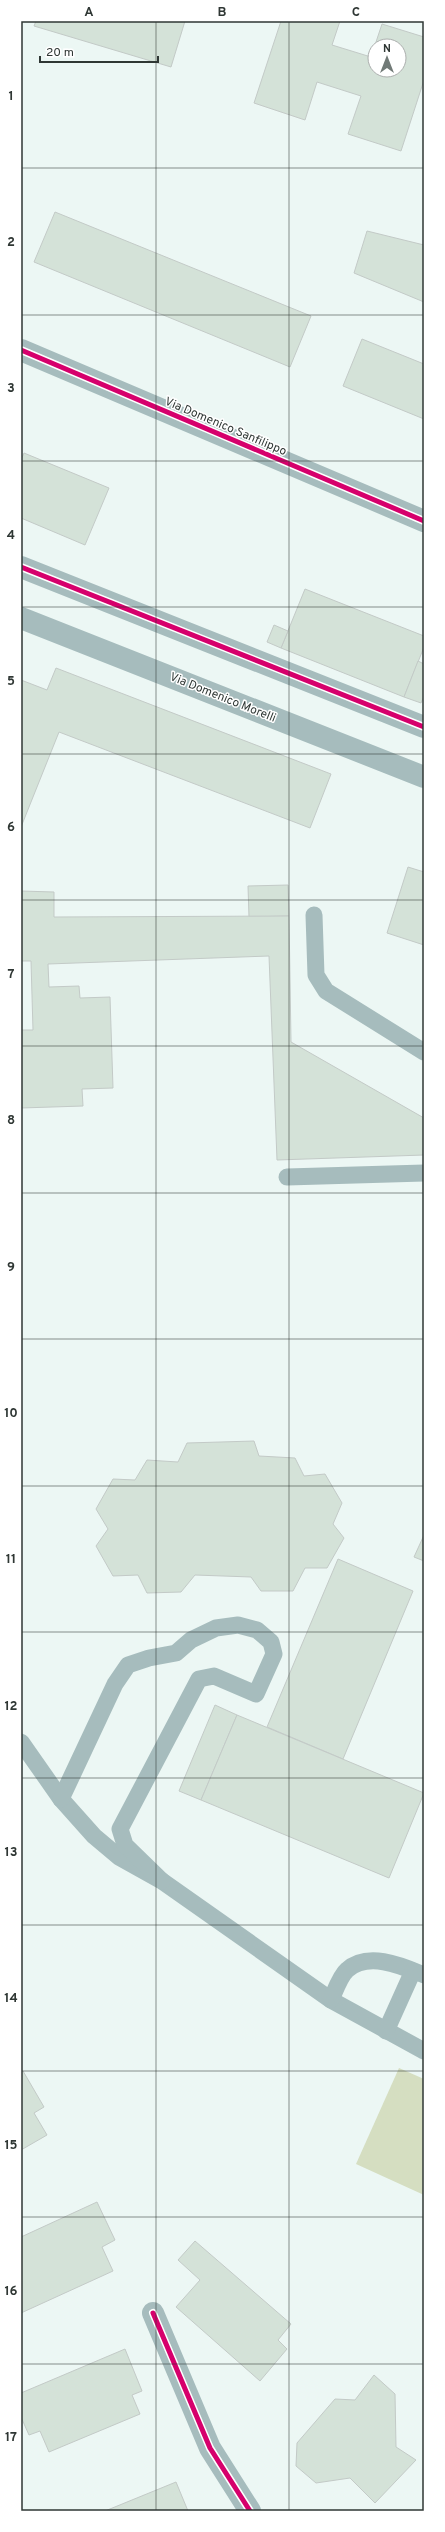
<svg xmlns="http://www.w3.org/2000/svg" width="445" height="2532" viewBox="0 0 445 2532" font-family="Overpass,sans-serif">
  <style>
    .green { fill: #d5dec1 }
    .building { fill: #d4e2d8; stroke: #c3cac7; fill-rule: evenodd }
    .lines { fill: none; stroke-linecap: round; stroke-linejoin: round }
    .service { stroke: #a6bcbd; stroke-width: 17 }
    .minor { stroke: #a6bcbd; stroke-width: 22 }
    .cycleway-casing { stroke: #fff; stroke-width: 8 }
    .cycleway { stroke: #d6006c; stroke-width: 5 }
    .grid { fill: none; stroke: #2f3734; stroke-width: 1; stroke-opacity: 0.55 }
    .labels { text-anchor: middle; stroke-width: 3; stroke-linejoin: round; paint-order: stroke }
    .street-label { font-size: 12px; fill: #2f3734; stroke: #fff }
    .neatline { fill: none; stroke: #2f3734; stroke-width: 1.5 }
    .grid-label { font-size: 13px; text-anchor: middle; font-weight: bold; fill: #2f3734 }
  </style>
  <rect width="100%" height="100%" fill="#ecf7f4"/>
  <!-- green -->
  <path class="green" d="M 399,2068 L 424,2079 L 424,2195 L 356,2164 Z"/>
  <!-- building -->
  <g class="building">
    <path d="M 36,21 L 185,21 L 171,67 L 34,26 Z"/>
    <path d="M 281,21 L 340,21 L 332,45 L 371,57 L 382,24 L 424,37 L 424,80 L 401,151 L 348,134 L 361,96 L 317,82 L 305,120 L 254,103 ZM 375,46 L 399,46 L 399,70 L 375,70 Z"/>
    <path d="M 55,212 L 311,316 L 290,367 L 34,262 Z"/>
    <path d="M 367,231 L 424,245 L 424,302 L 354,273 Z"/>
    <path d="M 362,339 L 424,364 L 424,419 L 343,386 Z"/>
    <path d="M 24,453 L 109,488 L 85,545 L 21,518 L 21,460 Z"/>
    <path d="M 305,589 L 424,636 L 424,647 L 404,697 L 281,648 Z"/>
    <path d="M 274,625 L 288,631 L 281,648 L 267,642 Z"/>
    <path d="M 418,661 L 424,664 L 424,696 L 421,703 L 404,697 Z"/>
    <path d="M 56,668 L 331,774 L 310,828 L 59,732 L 21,827 L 21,680 L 47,690 Z"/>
    <path d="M 408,867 L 424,872 L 424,945 L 387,933 Z"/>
    <path d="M 288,885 L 289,916 L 249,917 L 248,886 Z"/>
    <path d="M 21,891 L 54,892 L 54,917 L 289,916 L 291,1042 L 424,1118 L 424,1155 L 277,1160 L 269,956 L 48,964 L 49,987 L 79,986 L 80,998 L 110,997 L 113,1088 L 82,1089 L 83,1106 L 21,1108 L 21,1030 L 33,1030 L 31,961 L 21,961 Z"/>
    <path d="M 254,1441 L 259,1456 L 295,1458 L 304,1476 L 325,1474 L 342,1503 L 333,1524 L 344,1538 L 327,1568 L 305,1568 L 293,1591 L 261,1591 L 251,1577 L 195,1575 L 181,1592 L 147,1593 L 138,1575 L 113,1576 L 96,1546 L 108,1529 L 96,1509 L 113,1479 L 135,1480 L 147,1460 L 178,1462 L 187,1443 Z"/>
    <path d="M 424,1535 L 424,1561 L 414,1557 Z"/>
    <path d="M 338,1559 L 413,1591 L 343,1759 L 267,1727 Z"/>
    <path d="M 215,1705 L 237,1715 L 201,1800 L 179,1791 Z"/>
    <path d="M 237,1715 L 424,1793 L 389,1878 L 201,1800 Z"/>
    <path d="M 23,2071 L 44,2107 L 34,2113 L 47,2135 L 21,2150 L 21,2072 Z"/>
    <path d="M 97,2202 L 115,2240 L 102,2247 L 113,2271 L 21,2313 L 21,2237 Z"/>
    <path d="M 195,2241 L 291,2324 L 278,2340 L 287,2349 L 260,2381 L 176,2307 L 200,2280 L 178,2260 Z"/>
    <path d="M 125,2349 L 142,2391 L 132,2395 L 140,2414 L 49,2452 L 40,2431 L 29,2435 L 21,2417 L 21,2393 Z"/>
    <path d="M 374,2375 L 395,2394 L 396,2447 L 416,2460 L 375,2503 L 350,2478 L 316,2483 L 296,2466 L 297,2443 L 335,2399 L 355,2400 Z"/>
    <path d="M 176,2482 L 188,2511 L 105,2511 Z"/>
  </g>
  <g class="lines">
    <!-- service -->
    <g class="service">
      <path d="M 314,915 L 316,975 L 326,991 L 424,1052"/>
      <path d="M 287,1177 L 424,1173"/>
      <path d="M 21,1742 L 61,1799 L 94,1836 L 119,1857 L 162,1881 L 331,2000 L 424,2051"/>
      <path d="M 61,1799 L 115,1684 L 128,1665 L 149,1658 L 176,1653 L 191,1640 L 216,1628 L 238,1625 L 257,1630 L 271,1642 L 274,1654 L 256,1694 L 214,1676 L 199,1679 L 120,1829 L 125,1845 L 162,1881"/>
      <path d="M 331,2000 C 335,1991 340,1976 347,1970 C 368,1951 402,1966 424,1975"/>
      <path d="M 386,2031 L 413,1971"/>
    </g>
    <!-- minor -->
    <g class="minor">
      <path d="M 21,350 L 424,521"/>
      <path d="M 21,567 L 424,727"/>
      <path d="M 21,618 L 424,777"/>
      <path d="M 153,2313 L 210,2448 L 250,2511"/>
    </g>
    <defs>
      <g id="cycleway">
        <path d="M 21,350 L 424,521"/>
        <path d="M 21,567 L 424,727"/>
        <path d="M 153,2313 L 210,2448 L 250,2511"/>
      </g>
    </defs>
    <!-- cycleway casing -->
    <use href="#cycleway" class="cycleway-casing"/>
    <!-- cycleway -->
    <use href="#cycleway" class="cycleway"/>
  </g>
  <!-- grid -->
  <path class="grid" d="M 156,21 L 156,2511M 289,21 L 289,2511M 21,168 L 424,168M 21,315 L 424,315M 21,461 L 424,461M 21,607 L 424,607M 21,754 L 424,754M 21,900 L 424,900M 21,1046 L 424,1046M 21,1193 L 424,1193M 21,1339 L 424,1339M 21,1486 L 424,1486M 21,1632 L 424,1632M 21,1778 L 424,1778M 21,1925 L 424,1925M 21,2071 L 424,2071M 21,2217 L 424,2217M 21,2364 L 424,2364"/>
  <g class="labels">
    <!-- street labels -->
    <g class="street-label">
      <text transform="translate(226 426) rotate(23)" y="4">Via Domenico Sanfilippo</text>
      <text transform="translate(223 697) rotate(22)" y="4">Via Domenico Morelli</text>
    </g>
  </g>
  <!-- border -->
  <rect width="445" height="2532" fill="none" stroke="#ffffff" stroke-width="44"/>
  <!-- north arrow -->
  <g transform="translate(387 58)"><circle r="19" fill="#ffffff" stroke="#acafae"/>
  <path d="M0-3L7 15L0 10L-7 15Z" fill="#717a77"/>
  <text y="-6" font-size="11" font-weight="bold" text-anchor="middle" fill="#2f3734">N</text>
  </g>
  <!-- scale -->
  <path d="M40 56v6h118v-6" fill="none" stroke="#2f3734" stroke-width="2"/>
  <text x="46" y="56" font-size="12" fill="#2f3734" stroke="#ffffff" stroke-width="3" paint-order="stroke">20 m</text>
  <rect x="22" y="22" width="401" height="2488" class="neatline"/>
  <g class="grid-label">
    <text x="89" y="16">A</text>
    <text x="222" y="16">B</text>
    <text x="356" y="16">C</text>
    <text x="11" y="100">1</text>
    <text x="11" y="246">2</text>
    <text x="11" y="392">3</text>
    <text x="11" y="539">4</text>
    <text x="11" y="685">5</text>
    <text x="11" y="831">6</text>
    <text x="11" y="978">7</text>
    <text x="11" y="1124">8</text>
    <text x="11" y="1271">9</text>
    <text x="11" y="1417">10</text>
    <text x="11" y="1563">11</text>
    <text x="11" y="1710">12</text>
    <text x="11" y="1856">13</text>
    <text x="11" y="2002">14</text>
    <text x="11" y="2149">15</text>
    <text x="11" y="2295">16</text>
    <text x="11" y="2441">17</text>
  </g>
</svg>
